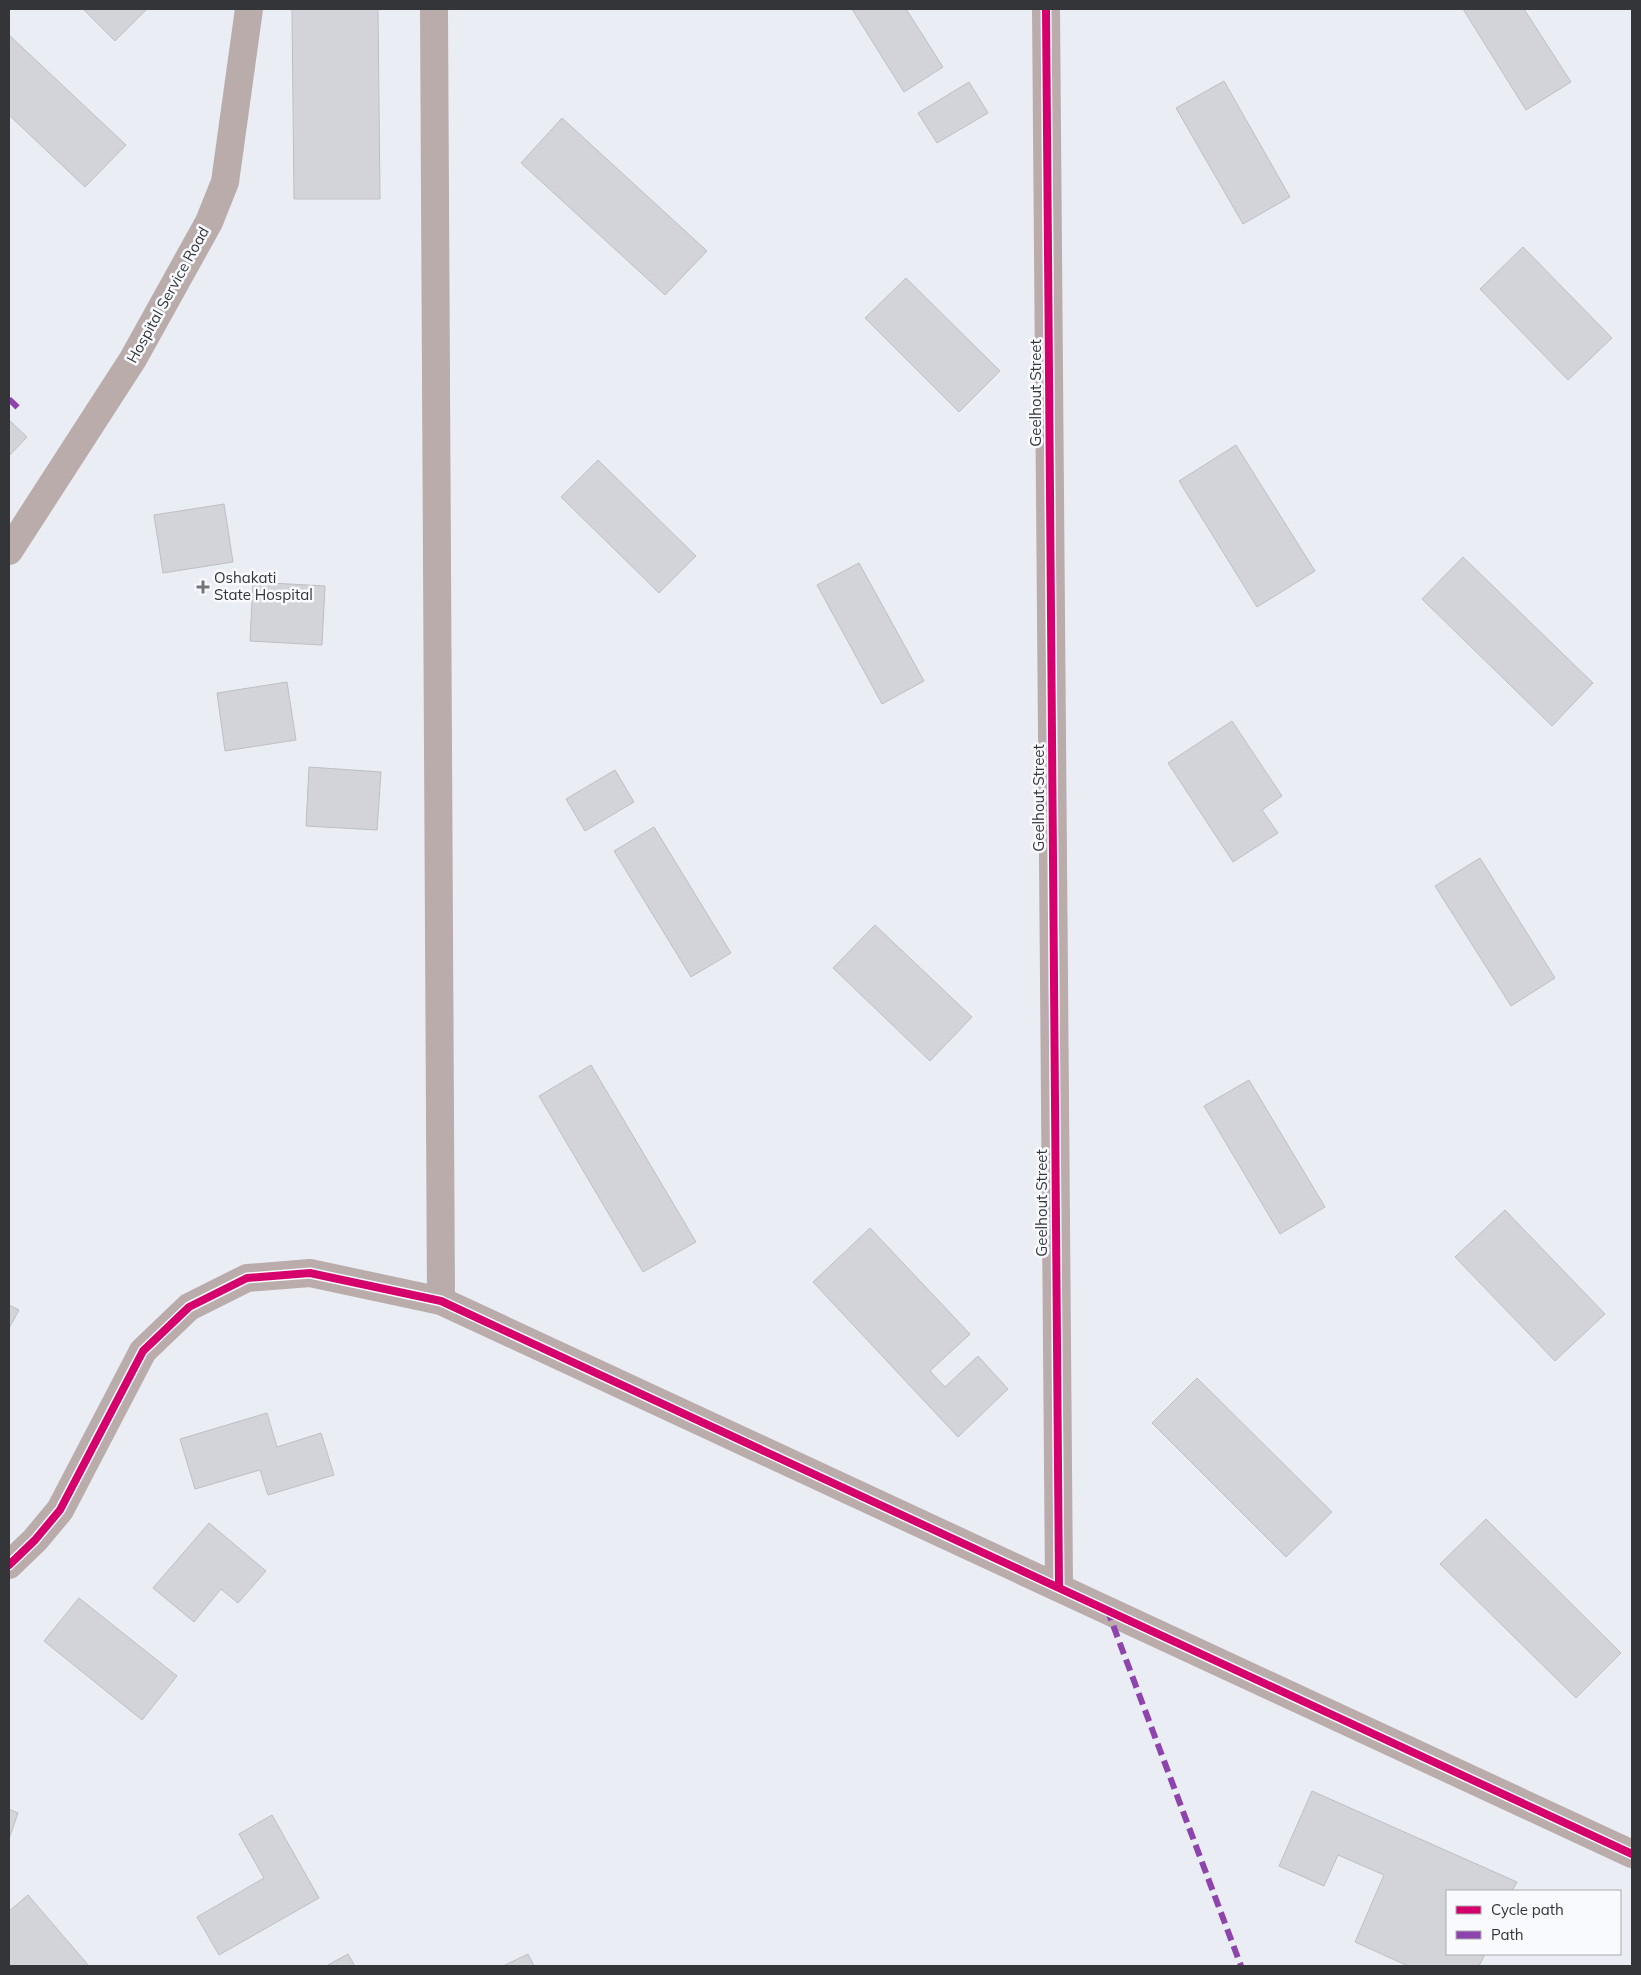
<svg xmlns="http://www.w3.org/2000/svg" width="1641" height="1975" viewBox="0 0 1641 1975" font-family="Mulish,sans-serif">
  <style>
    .building { fill: #d3d4d9; stroke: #bebfc4 }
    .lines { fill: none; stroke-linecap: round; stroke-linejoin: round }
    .minor { stroke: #b9acab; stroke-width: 28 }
    .quiet { stroke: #8e44ad; stroke-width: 6; stroke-dasharray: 12 6; stroke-linecap: butt }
    .cycleway-casing { stroke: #f8fafe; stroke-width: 11 }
    .cycleway { stroke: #d6006c; stroke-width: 8 }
    .poi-dot { fill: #73757a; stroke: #f8fafe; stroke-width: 2 }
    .labels { text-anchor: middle; stroke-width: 5; stroke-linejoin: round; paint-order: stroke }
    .street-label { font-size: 15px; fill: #333539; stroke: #f8fafe }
    .poi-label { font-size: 15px; fill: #333539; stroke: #f8fafe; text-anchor: start }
  </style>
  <rect width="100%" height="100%" fill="#ebedf4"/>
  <!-- building -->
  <g class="building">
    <path d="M 83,9 L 147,9 L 115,41 Z"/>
    <path d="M 292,9 L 378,9 L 380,199 L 294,199 Z"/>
    <path d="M 852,9 L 906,9 L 943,67 L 904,92 Z"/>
    <path d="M 1463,9 L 1524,9 L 1571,82 L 1526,110 Z"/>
    <path d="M 9,35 L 126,145 L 85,187 L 9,115 Z"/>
    <path d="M 1224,81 L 1290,197 L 1243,224 L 1176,108 Z"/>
    <path d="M 969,82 L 988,113 L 937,143 L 918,113 Z"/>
    <path d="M 562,118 L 707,251 L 665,295 L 521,163 Z"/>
    <path d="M 1523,247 L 1612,338 L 1568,380 L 1480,289 Z"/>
    <path d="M 906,278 L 1000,371 L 959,412 L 865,318 Z"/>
    <path d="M 9,420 L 27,437 L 9,456 Z"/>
    <path d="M 1236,445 L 1315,571 L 1257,607 L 1179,481 Z"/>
    <path d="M 598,460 L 696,556 L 659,593 L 561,497 Z"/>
    <path d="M 224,504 L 233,562 L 163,573 L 154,515 Z"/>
    <path d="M 1463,557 L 1593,683 L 1552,726 L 1422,599 Z"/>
    <path d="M 859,563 L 924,681 L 882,704 L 817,585 Z"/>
    <path d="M 253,582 L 325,586 L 322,645 L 250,641 Z"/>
    <path d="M 287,682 L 296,740 L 225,751 L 217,693 Z"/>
    <path d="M 1232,721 L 1282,796 L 1262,810 L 1278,833 L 1233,862 L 1168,763 Z"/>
    <path d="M 309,767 L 381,772 L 377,830 L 306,826 Z"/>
    <path d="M 615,770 L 634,802 L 585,831 L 566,799 Z"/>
    <path d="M 654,827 L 731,953 L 691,977 L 614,851 Z"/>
    <path d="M 1480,858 L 1555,978 L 1511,1006 L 1435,886 Z"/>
    <path d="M 875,925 L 972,1017 L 930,1061 L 833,968 Z"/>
    <path d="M 591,1065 L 696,1242 L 643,1272 L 539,1096 Z"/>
    <path d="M 1249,1080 L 1325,1207 L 1280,1234 L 1204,1106 Z"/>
    <path d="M 1505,1210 L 1605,1314 L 1555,1361 L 1455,1257 Z"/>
    <path d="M 870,1228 L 970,1334 L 930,1371 L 945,1387 L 978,1356 L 1008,1389 L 958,1437 L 813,1282 Z"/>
    <path d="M 9,1305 L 19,1310 L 9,1328 Z"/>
    <path d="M 1197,1378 L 1332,1512 L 1286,1557 L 1152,1423 Z"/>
    <path d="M 267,1413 L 277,1447 L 321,1433 L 334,1475 L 268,1495 L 260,1470 L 195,1489 L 180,1439 Z"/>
    <path d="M 1486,1519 L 1621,1653 L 1576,1698 L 1440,1564 Z"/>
    <path d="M 209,1523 L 266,1571 L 238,1603 L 221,1589 L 194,1622 L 153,1588 Z"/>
    <path d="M 79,1598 L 177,1676 L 142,1720 L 44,1641 Z"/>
    <path d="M 1312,1791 L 1517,1882 L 1512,1891 L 1447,1891 L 1447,1954 L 1485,1954 L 1479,1966 L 1408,1966 L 1355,1942 L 1384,1875 L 1338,1855 L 1324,1886 L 1279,1866 Z"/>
    <path d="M 9,1809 L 18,1813 L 9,1839 Z"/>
    <path d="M 272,1815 L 319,1898 L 219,1955 L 197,1917 L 264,1878 L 239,1834 Z"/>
    <path d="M 28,1895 L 89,1966 L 9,1966 L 9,1911 Z"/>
    <path d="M 348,1954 L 355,1966 L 326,1966 Z"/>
    <path d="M 528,1954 L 534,1966 L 503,1966 Z"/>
  </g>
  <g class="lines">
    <!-- minor -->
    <g class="minor">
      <path d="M 434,9 L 441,1301"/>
      <path d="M 1046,9 L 1059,1587"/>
      <path d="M 9,551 L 133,359 L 209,222 L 225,182 L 249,9"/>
      <path d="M 9,1565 L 35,1540 L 60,1510 L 143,1351 L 189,1307 L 247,1278 L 310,1273 L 441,1301 L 1632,1854"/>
    </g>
    <!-- quiet -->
    <g class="quiet">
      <path d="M 9,399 L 18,408"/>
      <path d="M 1107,1609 L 1241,1966"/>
    </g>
    <defs>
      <g id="cycleway">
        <path d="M 1046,9 L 1059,1587"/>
        <path d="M 9,1565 L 35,1540 L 60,1510 L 143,1351 L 189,1307 L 247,1278 L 310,1273 L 441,1301 L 1632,1854"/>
      </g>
    </defs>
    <!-- cycleway casing -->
    <use href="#cycleway" class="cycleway-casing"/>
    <!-- cycleway -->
    <use href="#cycleway" class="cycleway"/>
  </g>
  <!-- markers -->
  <path class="poi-dot" d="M200.5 579.5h5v5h5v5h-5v5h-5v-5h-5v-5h5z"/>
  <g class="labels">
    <!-- street labels -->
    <g class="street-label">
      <text transform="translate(168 295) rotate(-61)" y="5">Hospital Service Road</text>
      <text transform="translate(1036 393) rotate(-90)" y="5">Geelhout Street</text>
      <text transform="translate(1039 798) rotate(-90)" y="5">Geelhout Street</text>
      <text transform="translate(1042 1203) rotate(-90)" y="5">Geelhout Street</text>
    </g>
    <!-- poi labels -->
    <g class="poi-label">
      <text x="214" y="583">Oshakati<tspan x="214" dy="17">State Hospital</tspan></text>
    </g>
  </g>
  <!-- border -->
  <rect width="1641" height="1975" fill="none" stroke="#333539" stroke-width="20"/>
  <!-- legend -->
  <rect x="1446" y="1890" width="175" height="65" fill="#f8fafe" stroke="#a9abaf"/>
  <rect x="1456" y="1906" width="25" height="8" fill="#d6006c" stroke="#a9abaf"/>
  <text x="1491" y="1915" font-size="15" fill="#333539">Cycle path</text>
  <rect x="1456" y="1931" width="25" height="8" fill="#8e44ad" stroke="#a9abaf"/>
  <text x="1491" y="1940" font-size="15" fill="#333539">Path</text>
</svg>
